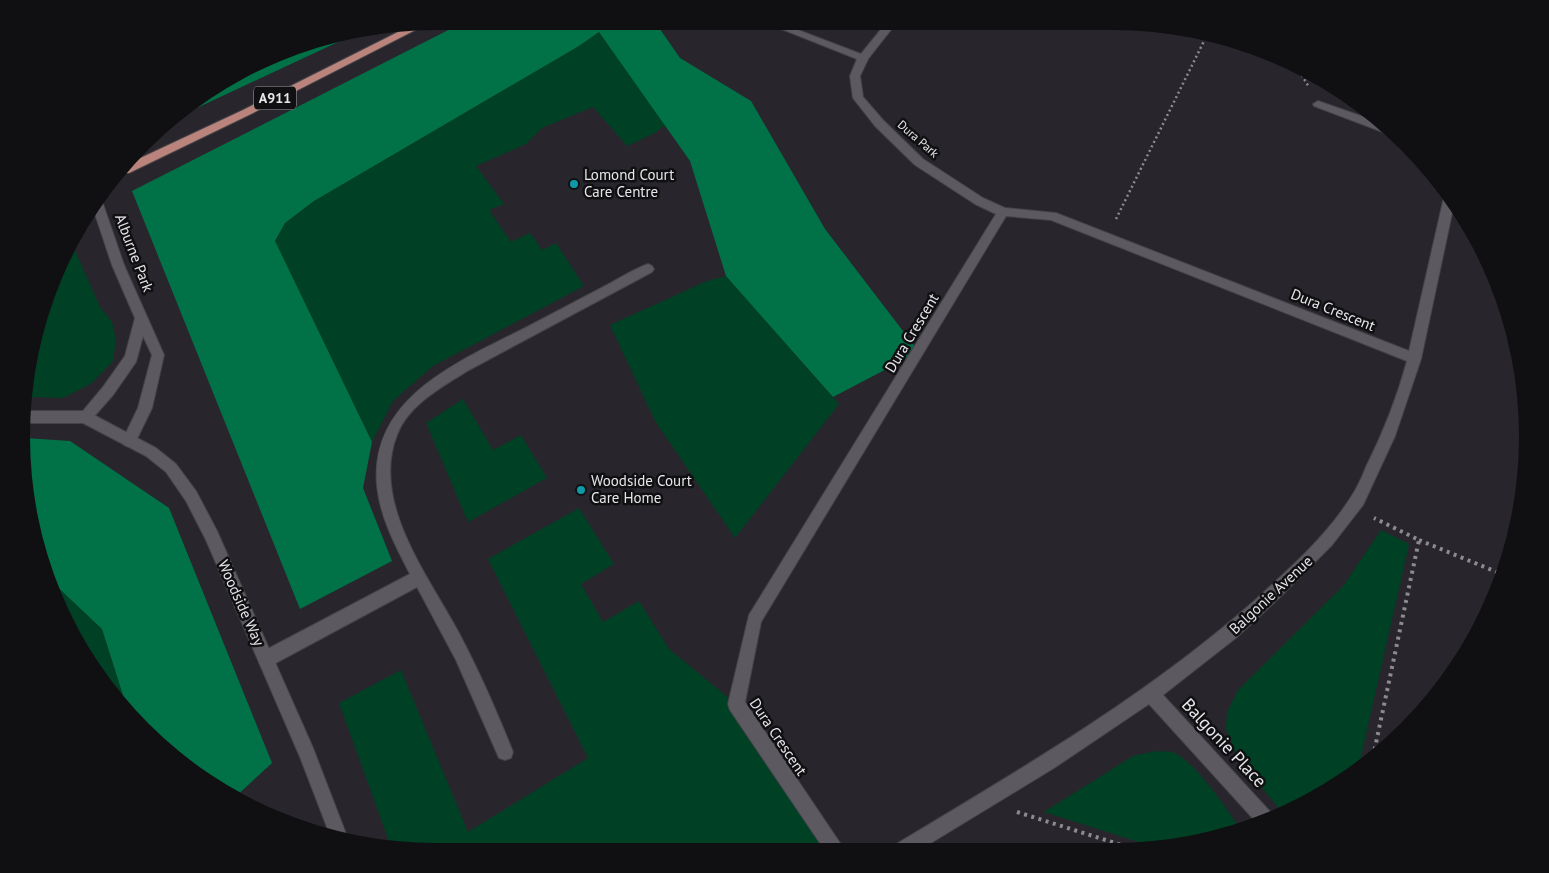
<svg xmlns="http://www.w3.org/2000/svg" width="1549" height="873" viewBox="0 0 1549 873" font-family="'PT Sans',sans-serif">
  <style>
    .green { fill: #004025 }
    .forest { fill: #017247 }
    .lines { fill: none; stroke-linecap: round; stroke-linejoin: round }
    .service-casing { stroke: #444347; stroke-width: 2 }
    .minor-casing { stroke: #444347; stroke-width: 2 }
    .tertiary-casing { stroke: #444347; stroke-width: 2 }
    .primary-casing { stroke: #444347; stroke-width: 2 }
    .path-far1 { stroke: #8d8b90; stroke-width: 2.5; stroke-dasharray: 2 3; stroke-linecap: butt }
    .path { stroke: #8d8b90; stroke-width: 4; stroke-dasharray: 3 4.5; stroke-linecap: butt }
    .service { fill: #5c5a60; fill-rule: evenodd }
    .minor { fill: #5c5a60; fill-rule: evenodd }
    .tertiary { fill: #5c5a60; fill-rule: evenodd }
    .primary { fill: #ba847c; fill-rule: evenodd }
    .culture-dot { fill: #0f9aa8; stroke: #101012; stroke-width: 2 }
    .labels { text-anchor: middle; stroke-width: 5; stroke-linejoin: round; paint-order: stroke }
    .far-street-label { font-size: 12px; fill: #e7e6ea; stroke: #101012 }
    .shield { fill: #101012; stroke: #a6a6a9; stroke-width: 1 }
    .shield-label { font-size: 14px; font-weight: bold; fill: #e7e6ea }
    .poi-label { font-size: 15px; fill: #e7e6ea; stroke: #101012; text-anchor: start }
    .street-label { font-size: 15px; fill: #e7e6ea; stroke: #101012 }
    .near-street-label { font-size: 18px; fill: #e7e6ea; stroke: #101012 }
  </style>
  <rect width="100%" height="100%" fill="#28262c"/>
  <!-- green -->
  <g class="green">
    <path d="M 599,32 L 666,125 L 653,134 L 627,146 L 593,107 L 542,128 L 526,144 L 476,166 L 504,204 L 489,210 L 511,242 L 530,233 L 542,250 L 556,243 L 584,286 L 433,366 L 393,401 L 372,442 L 275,242 L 285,223 L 314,201 L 579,46 Z"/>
    <path d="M 73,246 L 100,307 L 112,322 L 116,340 L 113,361 L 92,383 L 63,398 L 29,397 L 35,329 Z"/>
    <path d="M 726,276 L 839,404 L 735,538 L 655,421 L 610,325 L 707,281 Z"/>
    <path d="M 463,399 L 493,450 L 521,435 L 547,478 L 468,522 L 426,423 Z"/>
    <path d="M 579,508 L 614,564 L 581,584 L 603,622 L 639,601 L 669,649 L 736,704 L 834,849 L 410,851 L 391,847 L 339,703 L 401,670 L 468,832 L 588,758 L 488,559 Z"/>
    <path d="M 1381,530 L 1409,544 L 1358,770 L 1343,782 L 1282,812 L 1238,759 L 1226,729 L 1227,712 L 1238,690 L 1343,586 Z"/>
    <path d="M 49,579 L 102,629 L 129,714 L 124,710 L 53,595 Z"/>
    <path d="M 1156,751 C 1161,752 1167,751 1172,752 C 1195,760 1227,810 1242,831 L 1166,848 L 1158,848 L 1044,812 L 1133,756 Z"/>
  </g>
  <!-- forest -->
  <g class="forest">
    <path d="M 466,21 L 655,22 L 680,58 L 751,101 L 825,229 L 919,352 L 833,397 L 726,276 L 690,161 L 599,32 L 579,46 L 314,201 L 285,223 L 275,241 L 372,442 L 363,488 L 392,561 L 300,609 L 132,191 Z"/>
    <path d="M 353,35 L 171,120 L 184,107 L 303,43 Z"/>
    <path d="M 25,438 L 70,441 L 169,508 L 272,763 L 234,798 L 129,714 L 102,629 L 49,579 L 22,463 Z"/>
  </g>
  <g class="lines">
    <defs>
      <path id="service" d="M 648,264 L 652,266 L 654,269 L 652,272 L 469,370 C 443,386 408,405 397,435 C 370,503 430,578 460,635 C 480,673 497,712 513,752 L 511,758 L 505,760 L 499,758 L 456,660 L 417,587 L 272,665 L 266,667 L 260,665 L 258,659 L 260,653 L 410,574 C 396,547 380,517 377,486 C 369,396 461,361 527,327 C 554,313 580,299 607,285 C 620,278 634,269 648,264 Z"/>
      <g id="minor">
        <path d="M 764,22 L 777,22 L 861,54 L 887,22 L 897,22 L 868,59 L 860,76 L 863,97 L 883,120 L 923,159 L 983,198 L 1005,208 L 1056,213 L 1409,351 L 1444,197 L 1448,194 L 1454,204 L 1421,359 L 1395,436 L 1363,505 L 1332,545 L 1278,599 L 1237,637 L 1163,695 L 1274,816 L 1258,824 L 1149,704 L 1054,768 L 921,849 L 895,849 L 898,843 C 1021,769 1145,697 1253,602 C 1288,570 1326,537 1351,497 C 1357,488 1362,477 1366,467 C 1383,433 1397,398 1407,361 L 1051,220 L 1006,216 L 761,622 L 745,702 L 840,843 L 843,849 L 824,849 L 730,710 L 728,704 L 749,615 L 996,214 L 975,204 L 915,165 L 875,126 L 853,98 L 850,76 L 857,59 Z"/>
        <path d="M 1318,101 L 1387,125 L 1395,134 L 1388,134 L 1314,106 L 1313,104 Z"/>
        <path d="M 99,198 L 102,201 L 124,265 L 164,355 L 152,408 L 134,445 L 129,447 L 124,445 L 122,441 L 138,408 L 152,355 L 143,336 L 136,362 L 113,395 L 90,421 L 85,423 L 80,421 L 78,417 L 103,387 L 125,356 L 135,318 L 112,265 L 92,205 Z"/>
      </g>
      <path id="tertiary" d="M 27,411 L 85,411 L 90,413 L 156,448 L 176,464 L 196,491 L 217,531 L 313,748 L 348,839 L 330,835 L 300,757 L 206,540 L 186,501 L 166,472 L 146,456 L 83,423 L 27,423 Z"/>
      <path id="primary" d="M 429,23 L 251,114 L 129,173 L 122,173 L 132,162 L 243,110 L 412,25 Z"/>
    </defs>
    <!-- service casing -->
    <use href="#service" class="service-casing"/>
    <!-- minor casing -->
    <use href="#minor" class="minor-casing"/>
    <!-- tertiary casing -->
    <use href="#tertiary" class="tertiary-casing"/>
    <!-- primary casing -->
    <use href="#primary" class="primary-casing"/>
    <!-- path-far1 -->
    <g class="path-far1">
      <path d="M 1258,51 L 1301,74 L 1309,87"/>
      <path d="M 1116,219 L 1208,33"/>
    </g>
    <!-- path -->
    <g class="path">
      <path d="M 1419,540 L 1504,575"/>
      <path d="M 1373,757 L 1419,540 L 1374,518"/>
      <path d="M 1017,812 L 1131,848"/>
    </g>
    <!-- service -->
    <use href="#service" class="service"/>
    <!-- minor -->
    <use href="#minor" class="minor"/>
    <!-- tertiary -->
    <use href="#tertiary" class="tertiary"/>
    <!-- primary -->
    <use href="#primary" class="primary"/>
  </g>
  <!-- markers -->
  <g class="culture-dot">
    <circle cx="574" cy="184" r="5"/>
    <circle cx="581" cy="490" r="5"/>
  </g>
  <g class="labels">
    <!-- far-street labels -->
    <g class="far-street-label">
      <text transform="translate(918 139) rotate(41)" y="4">Dura Park</text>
    </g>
    <!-- shield labels -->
    <rect class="shield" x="254" y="86.5" width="42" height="23" rx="4"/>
    <g class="shield-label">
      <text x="275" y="103">A911</text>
    </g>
    <!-- poi labels -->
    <g class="poi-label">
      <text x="584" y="180">Lomond Court<tspan x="584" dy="17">Care Centre</tspan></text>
      <text x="591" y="486">Woodside Court<tspan x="591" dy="17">Care Home</tspan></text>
    </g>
    <!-- street labels -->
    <g class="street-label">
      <text transform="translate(134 253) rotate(69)" y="5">Alburne Park</text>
      <text transform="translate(1333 310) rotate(22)" y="5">Dura Crescent</text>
      <text transform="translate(912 333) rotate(-59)" y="5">Dura Crescent</text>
      <text transform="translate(1271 595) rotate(-43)" y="5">Balgonie Avenue</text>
      <text transform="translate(241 603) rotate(66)" y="5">Woodside Way</text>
      <text transform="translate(778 737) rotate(56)" y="5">Dura Crescent</text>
    </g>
    <!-- near-street labels -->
    <g class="near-street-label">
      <text transform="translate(1224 743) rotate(47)" y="6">Balgonie Place</text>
    </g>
  </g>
  <!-- crop -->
  <path d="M0 0H1549V873H0ZM436 30H1113A406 406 0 0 1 1519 436V437A406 406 0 0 1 1113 843H436A406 406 0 0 1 30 437V436A406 406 0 0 1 436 30Z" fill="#101012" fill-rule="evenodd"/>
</svg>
